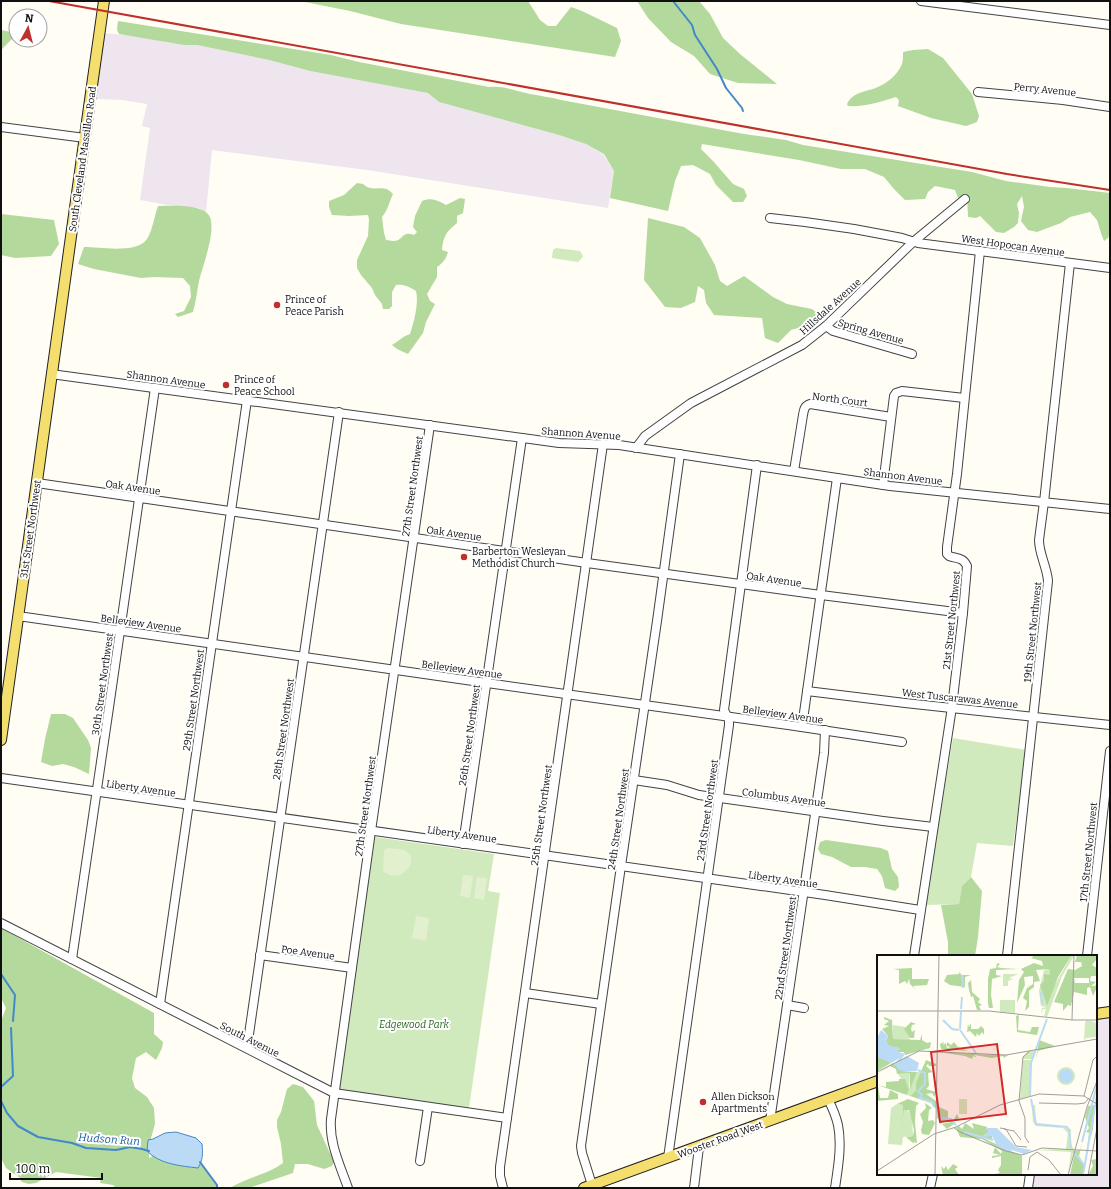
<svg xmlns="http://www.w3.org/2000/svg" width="1111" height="1189" viewBox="0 0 1111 1189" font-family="Bitter,serif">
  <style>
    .industrial { fill: #eee5ee }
    .green { fill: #d0e9bd }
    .forest { fill: #b3d99d }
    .pitch { fill: #e2f0cf }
    .water { fill: #badaf5; stroke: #4388ca }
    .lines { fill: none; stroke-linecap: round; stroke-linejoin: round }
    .stream { stroke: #4388ca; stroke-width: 2 }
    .minor-casing { stroke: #434343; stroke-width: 10 }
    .major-casing { stroke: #212121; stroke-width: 12 }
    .minor { stroke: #fff; stroke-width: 8 }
    .major { stroke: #f4df6e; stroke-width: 10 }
    .rail { stroke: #bd302b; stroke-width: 2 }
    .poi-dot { fill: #bd302b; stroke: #fff; stroke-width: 1.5 }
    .labels { text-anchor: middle; stroke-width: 4; stroke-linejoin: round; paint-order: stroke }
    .street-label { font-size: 10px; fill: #101010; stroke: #fff }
    .poi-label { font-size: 10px; fill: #101010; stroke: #fff; text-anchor: start }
    .park-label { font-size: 10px; font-style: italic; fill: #2a6721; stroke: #fff }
    .water-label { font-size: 11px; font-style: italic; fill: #1c5ba0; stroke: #fff }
    .inset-river { fill: none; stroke: #badaf5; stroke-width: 2 }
    .inset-road { fill: none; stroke: #9f9e99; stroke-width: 1 }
    .view { fill: #d62828; fill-opacity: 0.15; stroke: #d62828; stroke-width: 2 }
    .inset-edge { fill: none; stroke: #101010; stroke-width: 2 }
  </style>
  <rect width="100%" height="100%" fill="#fffdf4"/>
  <!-- industrial -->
  <g class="industrial">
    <path d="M 103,33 L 147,37 L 165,42 L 197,45 L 269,60 L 310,71 L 429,93 L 439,102 L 559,135 L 586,144 L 603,154 L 614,171 L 608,208 L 367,170 L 212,150 L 206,212 L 199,208 L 173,206 L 140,200 L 150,128 L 142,126 L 147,104 L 122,100 L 96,99 Z"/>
    <path d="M 1110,1012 L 1110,1188 L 1028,1188 L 1030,1174 L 1096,1174 L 1096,1014 Z"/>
  </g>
  <!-- green -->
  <g class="green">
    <path d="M 556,248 L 580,251 L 583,256 L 582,258 L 578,262 L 552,258 L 553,250 Z"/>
    <path d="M 953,738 L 1026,750 L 1013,846 L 977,843 L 971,877 L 962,886 L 959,904 L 925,905 Z"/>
    <path d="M 375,837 L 494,854 L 488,891 L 500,893 L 469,1108 L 381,1097 L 343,1090 L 340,1089 L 339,1086 Z"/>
  </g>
  <!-- forest -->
  <g class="forest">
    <path d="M 300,1 L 528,1 L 540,20 L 548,26 L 556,26 L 571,7 L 582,11 L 617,28 L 621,41 L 615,57 L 401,24 L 350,11 Z"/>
    <path d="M 637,1 L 699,1 L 710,14 L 723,38 L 740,54 L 777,84 L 738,83 L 710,74 L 694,56 L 671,42 L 648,18 Z"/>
    <path d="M 118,21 L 331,55 L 359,62 L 489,87 C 505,86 515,91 530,94 C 540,96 551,97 561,100 L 744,134 L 786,140 L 803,145 L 972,172 L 1006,181 L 1050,187 L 1067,188 L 1110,193 L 1110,234 L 1108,238 L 1104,241 L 1101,233 L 1097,220 L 1090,212 L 1070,217 L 1061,223 L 1037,232 L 1028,230 L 1021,221 L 1024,207 L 1022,196 L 1017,204 L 1019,213 L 1018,223 L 1014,227 L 1004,233 L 996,232 L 980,216 L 976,218 L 968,217 L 967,194 L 958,198 L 955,190 L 935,186 L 928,192 L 925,199 L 905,200 L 894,189 L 884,177 L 865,169 L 841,169 L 799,160 L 702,144 L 701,149 L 713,161 L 733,184 L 744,189 L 747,196 L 743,202 L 733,202 L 716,185 L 710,174 L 693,165 L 681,166 L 675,181 L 668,211 L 610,198 L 614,171 L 604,154 L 586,144 L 559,135 L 439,102 L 428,93 L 310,71 L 269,60 L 197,45 L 184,45 L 119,34 L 117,30 Z"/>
    <path d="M 1,30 L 16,33 L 16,35 L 1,50 Z"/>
    <path d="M 928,49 L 943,58 L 972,94 L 979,116 L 977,122 L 966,126 L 931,118 L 898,106 L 899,100 L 896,97 C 880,102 865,107 848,106 L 847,104 C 852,93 863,92 873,89 C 885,85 897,76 902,64 C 903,61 903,55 903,52 L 913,50 Z"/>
    <path d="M 357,183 L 363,184 C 373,194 383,182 393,194 C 389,202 388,210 382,217 L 384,233 L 386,240 C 387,240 393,241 393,241 C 404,241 401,230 414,235 L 417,232 L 413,227 L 415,216 L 422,201 C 431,197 438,200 446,205 L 460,198 L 465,199 L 463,213 L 457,216 L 457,223 C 447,231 443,236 442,250 L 448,252 C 446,259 443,263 437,267 L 437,277 L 427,294 L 430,301 L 435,304 L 426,322 L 423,333 L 408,354 L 397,349 L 392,345 C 399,341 403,336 410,334 C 414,322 419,303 416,291 C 410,287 403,284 396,285 L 392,292 L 392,306 L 389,309 L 383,309 L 382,304 L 375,295 L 372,288 L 361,275 L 357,268 L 357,260 L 368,236 L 369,219 L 368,215 L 349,216 L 332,215 L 329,207 L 329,201 L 344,195 Z"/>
    <path d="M 158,206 C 171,206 197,204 207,213 C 209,215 211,218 211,221 C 214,237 203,265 199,281 C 197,291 196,302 193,312 L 178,317 L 175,314 L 184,311 L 191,297 L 190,286 L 183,278 L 154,277 L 141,278 L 94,269 L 78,264 L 84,247 C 100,247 137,254 147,239 C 153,229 154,217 158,206 Z"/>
    <path d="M 1,214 L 54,220 L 59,244 L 51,256 L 15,258 L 1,255 Z"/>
    <path d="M 648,218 L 684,227 L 700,238 L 715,265 L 720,281 L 727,286 L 744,276 L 773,297 L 787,304 L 812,309 L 821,316 L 818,322 L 791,330 L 778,343 L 765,338 L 762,318 L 714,315 L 706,303 L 704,290 L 698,286 L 695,302 L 681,308 L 665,307 L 644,280 Z"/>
    <path d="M 51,714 L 65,714 L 73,718 L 88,740 L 91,748 L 89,774 L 74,767 L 63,764 L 52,766 L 41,762 L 45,739 Z"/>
    <path d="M 826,840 L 881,848 L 888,851 L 892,869 L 898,877 L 899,887 L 895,891 L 885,888 L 882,876 L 877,869 L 865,867 L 851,867 L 832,857 L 821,854 L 818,849 L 820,842 Z"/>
    <path d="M 971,877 L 982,891 L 978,937 L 975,956 L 948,956 L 948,942 L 941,905 L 959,904 L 962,886 Z"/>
    <path d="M 1,928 L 154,1013 L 154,1034 L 163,1042 L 162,1048 L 156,1060 L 146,1052 L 136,1058 L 132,1078 L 135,1088 L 147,1097 L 154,1108 L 155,1124 L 149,1145 L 149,1158 L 157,1154 L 198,1160 L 217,1185 L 217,1188 L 116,1188 L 113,1185 L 100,1183 L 101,1178 L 56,1172 L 36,1183 L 29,1184 L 22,1182 L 19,1177 L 6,1168 L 1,1158 L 1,1021 L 6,1008 L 1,998 Z"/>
    <path d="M 293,1084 L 303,1087 L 314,1101 L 317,1125 L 334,1162 L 332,1166 L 324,1169 L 308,1164 L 295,1164 L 293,1173 L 249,1188 L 230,1188 C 247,1177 267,1175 283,1163 L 281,1144 L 277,1127 L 277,1120 L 281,1112 L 287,1089 Z"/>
  </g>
  <!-- pitch -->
  <g class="pitch">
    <path d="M 388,848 C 394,849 403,848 407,852 C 421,862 398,887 383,870 L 384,851 L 385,849 Z"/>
    <path d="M 463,875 L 473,876 L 470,898 L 460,896 Z"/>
    <path d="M 477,877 L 487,878 L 484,900 L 474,898 Z"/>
    <path d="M 416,916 L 429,918 L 426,941 L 412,938 Z"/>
  </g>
  <!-- water -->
  <path class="water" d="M 176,1132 L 196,1138 L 202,1144 C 203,1153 203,1160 198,1168 C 181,1166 159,1164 147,1151 L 148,1140 L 153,1139 L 165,1133 Z"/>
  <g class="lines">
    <!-- stream -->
    <g class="stream">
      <path d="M 673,1 L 692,25 L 695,35 L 717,69 L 726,88 L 742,108 L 743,111"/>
      <path d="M 1,974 L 15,995 L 13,1021"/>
      <path d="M 1,1087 L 13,1076 L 11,1028"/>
      <path d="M 1,1101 L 7,1113 L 18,1126 L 38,1137 L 72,1143 L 86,1148 L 116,1150 L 130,1147 L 142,1149 L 149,1151"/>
      <path d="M 200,1162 L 217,1185 L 217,1188"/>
    </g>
    <defs>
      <g id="minor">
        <path d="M 921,1 L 1110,25"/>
        <path d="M 978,92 L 1063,100 L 1110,107"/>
        <path d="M 1,127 L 85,138"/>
        <path d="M 770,218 L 805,222 L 854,229 L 902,238 L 918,243 L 1110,268"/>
        <path d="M 826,326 L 833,331 L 912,354"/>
        <path d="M 51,374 L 559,443 L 619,445 L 890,486 L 1110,509"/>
        <path d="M 636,448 L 645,436 L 691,403 L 802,345 L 826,326 L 913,242 L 965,199"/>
        <path d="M 794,471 L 803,415 C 804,410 804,406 810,404 L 891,417"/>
        <path d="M 37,483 L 587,563 L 821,595 L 963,613"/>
        <path d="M 883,485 L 894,396 L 896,393 L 902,391 L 964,398"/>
        <path d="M 18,616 L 487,683 L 788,725 L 902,742"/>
        <path d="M 807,691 L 905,703 L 1110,725"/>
        <path d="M 802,727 L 837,478"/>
        <path d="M 1,778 L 825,895 L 920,910"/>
        <path d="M 634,780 L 667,785 L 699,795 L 883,821 L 933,827"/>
        <path d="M 463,844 L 522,438"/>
        <path d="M 1,923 L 334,1093 L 507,1118"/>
        <path d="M 260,955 L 352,968"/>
        <path d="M 914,956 L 952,707 L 963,613 L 967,566 C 963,557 957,559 949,556 L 947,554 L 947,547 L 957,474 L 980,251"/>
        <path d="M 1007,956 L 1048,581 C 1047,567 1039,554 1039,540 L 1044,502 L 1070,263"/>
        <path d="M 1087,956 L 1110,751"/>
        <path d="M 72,959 C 101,769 127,578 155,388"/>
        <path d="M 525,993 L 601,1004"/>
        <path d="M 160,1004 L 247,400"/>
        <path d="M 787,1005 L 804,1008"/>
        <path d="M 247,1048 L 339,412"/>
        <path d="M 828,1099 C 832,1107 836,1116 838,1125 C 842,1145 838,1168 835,1188"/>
        <path d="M 770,1121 L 824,753 L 825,730"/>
        <path d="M 668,1158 L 729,725 L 729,720 L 724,710 L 757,465"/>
        <path d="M 420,1161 L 428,1107"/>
        <path d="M 592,1185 L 582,1153 L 581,1146 L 621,866 L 657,621 L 680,454"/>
        <path d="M 348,1188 C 340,1165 329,1143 331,1119 L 371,831 L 430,425"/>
        <path d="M 503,1188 L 500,1176 L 500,1167 L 603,444"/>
        <path d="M 694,1188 L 699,1147"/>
        <path d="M 930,1188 L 933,1174"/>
        <path d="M 1028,1188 L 1030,1174"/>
      </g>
      <g id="major">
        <path d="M 1,740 C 35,493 69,247 104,1"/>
        <path d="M 1096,1014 L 1110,1012"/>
        <path d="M 584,1188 L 878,1081"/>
      </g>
    </defs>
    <!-- minor casing -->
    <use href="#minor" class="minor-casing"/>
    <!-- major casing -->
    <use href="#major" class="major-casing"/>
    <!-- minor -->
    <use href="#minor" class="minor"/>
    <!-- major -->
    <use href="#major" class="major"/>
    <!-- rail -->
    <path class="rail" d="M 49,1 L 1007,174 L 1110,190"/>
  </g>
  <!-- markers -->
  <g class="poi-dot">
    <circle cx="277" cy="305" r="4"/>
    <circle cx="226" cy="385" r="4"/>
    <circle cx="464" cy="557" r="4"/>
    <circle cx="703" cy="1102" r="4"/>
  </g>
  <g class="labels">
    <!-- street labels -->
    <g class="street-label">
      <text transform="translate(1045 89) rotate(6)" y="4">Perry Avenue</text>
      <text transform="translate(82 159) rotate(-82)" y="4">South Cleveland Massillon Road</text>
      <text transform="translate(1013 245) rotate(8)" y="4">West Hopocan Avenue</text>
      <text transform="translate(830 306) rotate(-42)" y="4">Hillsdale Avenue</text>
      <text transform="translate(871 331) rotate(16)" y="4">Spring Avenue</text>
      <text transform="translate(166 379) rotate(8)" y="4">Shannon Avenue</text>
      <text transform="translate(840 399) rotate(7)" y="4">North Court</text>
      <text transform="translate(581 433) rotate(4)" y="4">Shannon Avenue</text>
      <text transform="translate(903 476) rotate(7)" y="4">Shannon Avenue</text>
      <text transform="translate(412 486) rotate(-82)" y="4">27th Street Northwest</text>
      <text transform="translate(133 487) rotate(8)" y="4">Oak Avenue</text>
      <text transform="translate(30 529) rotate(-82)" y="4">31st Street Northwest</text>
      <text transform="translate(454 533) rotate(8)" y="4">Oak Avenue</text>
      <text transform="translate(774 579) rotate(8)" y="4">Oak Avenue</text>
      <text transform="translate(951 620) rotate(-84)" y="4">21st Street Northwest</text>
      <text transform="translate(141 623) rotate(8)" y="4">Belleview Avenue</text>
      <text transform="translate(1032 632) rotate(-84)" y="4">19th Street Northwest</text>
      <text transform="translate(462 669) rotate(8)" y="4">Belleview Avenue</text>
      <text transform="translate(102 684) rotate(-82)" y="4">30th Street Northwest</text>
      <text transform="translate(960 698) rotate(6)" y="4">West Tuscarawas Avenue</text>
      <text transform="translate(193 700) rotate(-82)" y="4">29th Street Northwest</text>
      <text transform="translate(783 714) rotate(8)" y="4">Belleview Avenue</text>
      <text transform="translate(283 729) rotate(-82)" y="4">28th Street Northwest</text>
      <text transform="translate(469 735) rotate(-82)" y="4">26th Street Northwest</text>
      <text transform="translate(141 788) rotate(8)" y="4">Liberty Avenue</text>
      <text transform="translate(784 797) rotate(8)" y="4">Columbus Avenue</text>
      <text transform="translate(365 806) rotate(-82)" y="4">27th Street Northwest</text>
      <text transform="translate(707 810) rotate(-82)" y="4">23rd Street Northwest</text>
      <text transform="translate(541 815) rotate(-82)" y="4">25th Street Northwest</text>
      <text transform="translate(618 819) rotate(-82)" y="4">24th Street Northwest</text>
      <text transform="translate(462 834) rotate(8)" y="4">Liberty Avenue</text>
      <text transform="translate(1088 852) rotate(-84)" y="4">17th Street Northwest</text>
      <text transform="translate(783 879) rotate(8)" y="4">Liberty Avenue</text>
      <text transform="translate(785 948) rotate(-82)" y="4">22nd Street Northwest</text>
      <text transform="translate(308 952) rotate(8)" y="4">Poe Avenue</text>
      <text transform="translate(250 1039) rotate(27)" y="4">South Avenue</text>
      <text transform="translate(720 1139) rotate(-20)" y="4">Wooster Road West</text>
    </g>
    <!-- poi labels -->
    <g class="poi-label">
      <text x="285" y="303">Prince of<tspan x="285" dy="12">Peace Parish</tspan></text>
      <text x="234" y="383">Prince of<tspan x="234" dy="12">Peace School</tspan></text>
      <text x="472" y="555">Barberton Wesleyan<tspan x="472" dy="12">Methodist Church</tspan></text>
      <text x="711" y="1100">Allen Dickson<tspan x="711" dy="12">Apartments</tspan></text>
    </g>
    <!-- park labels -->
    <g class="park-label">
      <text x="414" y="1028">Edgewood Park</text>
    </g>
    <!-- water labels -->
    <g class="water-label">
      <text transform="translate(109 1139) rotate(4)" y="4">Hudson Run</text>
    </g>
  </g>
  <!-- overview -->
  <g transform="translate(877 955)">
    <rect width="220" height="220" fill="#fffdf4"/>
    <path d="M 194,1 L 197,1 L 185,21 L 170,62 L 167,61 L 169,54 L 166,54 L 164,61 L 165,53 L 170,52 L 164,51 L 162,36 L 167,15 L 172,14 L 173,20 L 167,26 L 168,47 ZM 126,19 L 141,19 L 132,23 L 136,24 L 131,26 L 131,31 L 126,31 ZM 123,45 L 138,45 L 138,58 L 123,57 ZM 211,65 L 220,68 L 220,82 L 209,83 L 207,86 L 208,67 ZM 16,70 L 29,72 L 33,85 L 16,84 ZM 159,95 L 155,104 L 145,104 L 150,97 ZM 146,105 L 154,105 L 153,141 L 143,144 ZM180 121a9 9 0 1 1 18 0a9 9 0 1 1-18 0ZM 44,116 L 39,135 L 33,141 L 30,140 L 32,135 L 21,119 L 33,118 L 32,134 L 40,117 ZM 154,141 L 156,150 L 158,150 L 159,168 L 194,174 L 193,189 L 197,194 L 191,220 L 194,197 L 159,195 L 189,194 L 191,178 L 186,173 L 159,171 L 156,167 ZM 82,144 L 90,144 L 90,159 L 82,159 ZM 20,149 L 26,150 L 25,177 L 27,155 L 30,153 L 35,164 L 36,181 L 26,182 L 25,190 L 11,189 L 14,153 Z" fill="#d0e9bd"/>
    <path d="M 158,0 L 194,1 L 181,22 L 170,51 L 163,30 L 167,26 L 167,19 L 173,20 L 172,14 L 159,15 L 163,26 L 157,27 L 157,32 L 152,36 L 152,52 L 148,56 L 150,46 L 146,43 L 150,33 L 156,29 L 156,21 L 147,22 L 148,30 L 140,48 L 142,25 L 147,17 L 144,14 L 157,8 L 166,11 L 165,6 L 154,3 ZM 200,0 L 220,0 L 220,11 L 219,5 L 215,10 L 220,13 L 220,21 L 214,21 L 213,26 L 219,27 L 214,31 L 218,31 L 220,28 L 220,32 L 216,41 L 213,32 L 210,33 L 210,40 L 197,37 L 194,51 L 191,50 L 186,56 L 186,49 L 177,47 L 191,14 L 198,15 L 205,11 L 204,7 L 198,7 ZM 197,23 L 212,23 L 212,28 L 198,28 ZM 120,8 L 123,9 L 120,12 L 124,13 L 142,14 L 119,15 L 119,20 L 125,21 L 115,24 L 114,40 L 116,53 L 112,53 L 111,49 L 111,24 L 113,14 L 119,13 ZM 35,13 L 35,24 L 52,24 L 50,30 L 36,31 L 39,35 L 33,29 L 32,24 L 30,29 L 28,26 L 22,29 L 22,15 L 16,14 ZM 82,17 L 85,20 L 94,20 L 88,22 L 88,32 L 73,30 L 67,26 L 70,20 L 82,19 ZM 94,25 L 95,37 L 103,44 L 101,47 L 105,50 L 102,51 L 104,55 L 100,55 L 96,41 L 94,42 L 92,35 L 91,28 ZM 142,60 L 141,75 L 153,77 L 155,72 L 162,72 L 160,80 L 140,77 L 139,61 ZM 7,62 L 15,65 L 16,84 L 43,85 L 45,79 L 45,85 L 50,88 L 54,87 L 53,93 L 28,100 L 27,97 L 21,97 L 19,95 L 23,95 L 12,91 L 9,86 L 11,81 L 5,74 L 12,71 L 7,70 L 12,66 L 7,64 ZM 34,67 L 39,69 L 35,70 L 34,74 L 35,77 L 38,75 L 37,83 L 33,83 L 27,74 ZM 94,68 L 94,74 L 101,74 L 104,71 L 107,74 L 107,80 L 105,77 L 102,81 L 100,78 L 99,82 L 93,76 L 90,77 L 91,69 L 92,72 ZM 162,85 L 178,91 L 161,96 L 159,104 ZM 67,87 L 66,90 L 69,88 L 70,93 L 74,92 L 70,91 L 70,87 L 74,90 L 77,87 L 81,92 L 91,96 L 64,94 L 63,89 ZM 61,97 L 115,100 L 131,100 L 127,103 L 126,101 L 115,103 L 97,100 L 100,103 L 96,101 L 95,104 L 88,101 ZM 0,102 L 7,103 L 14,108 L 0,116 ZM 49,105 L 59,109 L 59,111 L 52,111 L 51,109 L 49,111 L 56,117 L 51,118 L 52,131 L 49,134 L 59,137 L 57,142 L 55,138 L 49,139 L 59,146 L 59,154 L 54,148 L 33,141 L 39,135 L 39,128 ZM 16,108 L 30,117 L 40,117 L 33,134 L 33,118 L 20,119 L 19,114 L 13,111 L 0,119 ZM 22,124 L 28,124 L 32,135 L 30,140 L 0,130 L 9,132 L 9,127 L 22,126 ZM 1,132 L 3,143 L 11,143 L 13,135 L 21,139 L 21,144 L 0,146 ZM 31,144 L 42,148 L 39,151 L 38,167 L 40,188 L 36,187 L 37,189 L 29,182 L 36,181 L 37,175 L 32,155 L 27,155 L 25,177 L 26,150 L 20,149 ZM 48,148 L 55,153 L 52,155 L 51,166 L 56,165 L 58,168 L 52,180 L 45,179 L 44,175 L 46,167 L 43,159 L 49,153 ZM 218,150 L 216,174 L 210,195 L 212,178 L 209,177 L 212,173 L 208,162 L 211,151 ZM 60,151 L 71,156 L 71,164 L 76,166 L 80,159 L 82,163 L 76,166 L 80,171 L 77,169 L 70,174 L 65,169 L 74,167 L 68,166 L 62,170 L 64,167 L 60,163 ZM 88,168 L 97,174 L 95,168 L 110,172 L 112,177 L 106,181 L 115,181 L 115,185 L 106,183 L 145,201 L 145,220 L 113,220 L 123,218 L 121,215 L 124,210 L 124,201 L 115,203 L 115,201 L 123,200 L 116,198 L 118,192 L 124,199 L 125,196 L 105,184 L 83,182 L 79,173 L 82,171 L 85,174 ZM 205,188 L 202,201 L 207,209 L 206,220 L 193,220 L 198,196 L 203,195 ZM 220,204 L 220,220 L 211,220 L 216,211 L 214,205 ZM 76,209 L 81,212 L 78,214 L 82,220 L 66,220 L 64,211 L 67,214 L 69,211 L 71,215 Z" fill="#b3d99d" fill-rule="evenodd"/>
    <path d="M 4,75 L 11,81 L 9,85 L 12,91 L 20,92 L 24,94 L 19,95 L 21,97 L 28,99 L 24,105 L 30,101 L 42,108 L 40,116 L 28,117 L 22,115 L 17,109 L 23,103 L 14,108 L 0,102 L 0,83 ZM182 121a7 7 0 1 1 14 0a7 7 0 1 1-14 0ZM 108,173 L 120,173 L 139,192 L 155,195 L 147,199 L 135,195 L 132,197 L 120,191 L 115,181 L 105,182 L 112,177 Z" fill="#badaf5"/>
    <path class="inset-river" d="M 85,20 L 86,33M 164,37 L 165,49M 84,54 L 85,42M 66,65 L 75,74 L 82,75M 83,74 L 84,57M 83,75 L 99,98M 41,115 L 48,118 L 48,129 L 41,136 L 45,140 L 43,143 L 55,147 L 57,152M 153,141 L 154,108 L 170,64M 154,144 L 159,169 L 190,172 L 192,175 L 194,193M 62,158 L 63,163 L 74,164 L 79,170M 87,177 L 116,185M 205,187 L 220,130M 196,196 L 208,211M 206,220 L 220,140"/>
    <path class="inset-road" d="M 0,56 L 112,56 L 195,65 L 220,65M 195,65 L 197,0M 0,117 L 42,96 L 129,100 L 220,84M 207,141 L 216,105 L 220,101M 207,141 L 220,149M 162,148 L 200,149 L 208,148 L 212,143M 77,173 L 83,177 L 129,196 L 145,200 L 165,193 L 220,196M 123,173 L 129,174 L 139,191 L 150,192M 127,174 L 137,176 L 144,185M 152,188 L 148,182 L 148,163 L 142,146 L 146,102 L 153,96M 151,215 L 153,202 L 160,197 L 172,205 L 184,220M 0,216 L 57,179 L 79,172 L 123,150 L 162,139 L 207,141M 58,220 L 62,0M 191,220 L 210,152 L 220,126M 211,220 L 220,173"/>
    <path class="view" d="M 120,89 L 129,159 L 63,167 L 54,97 Z"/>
    <rect width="220" height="220" class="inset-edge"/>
  </g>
  <!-- border -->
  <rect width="1111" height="1189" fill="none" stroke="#101010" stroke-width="4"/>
  <!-- north arrow -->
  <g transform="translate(28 28) rotate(7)"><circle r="19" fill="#ffffff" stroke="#9f9f9f"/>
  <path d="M0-3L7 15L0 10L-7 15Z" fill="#bd302b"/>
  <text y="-6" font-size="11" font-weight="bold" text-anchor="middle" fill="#101010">N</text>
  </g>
  <!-- scale -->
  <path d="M10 1173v6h92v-6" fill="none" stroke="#101010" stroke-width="2"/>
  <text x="16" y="1173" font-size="12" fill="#101010" stroke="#ffffff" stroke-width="3" paint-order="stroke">100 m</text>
</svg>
